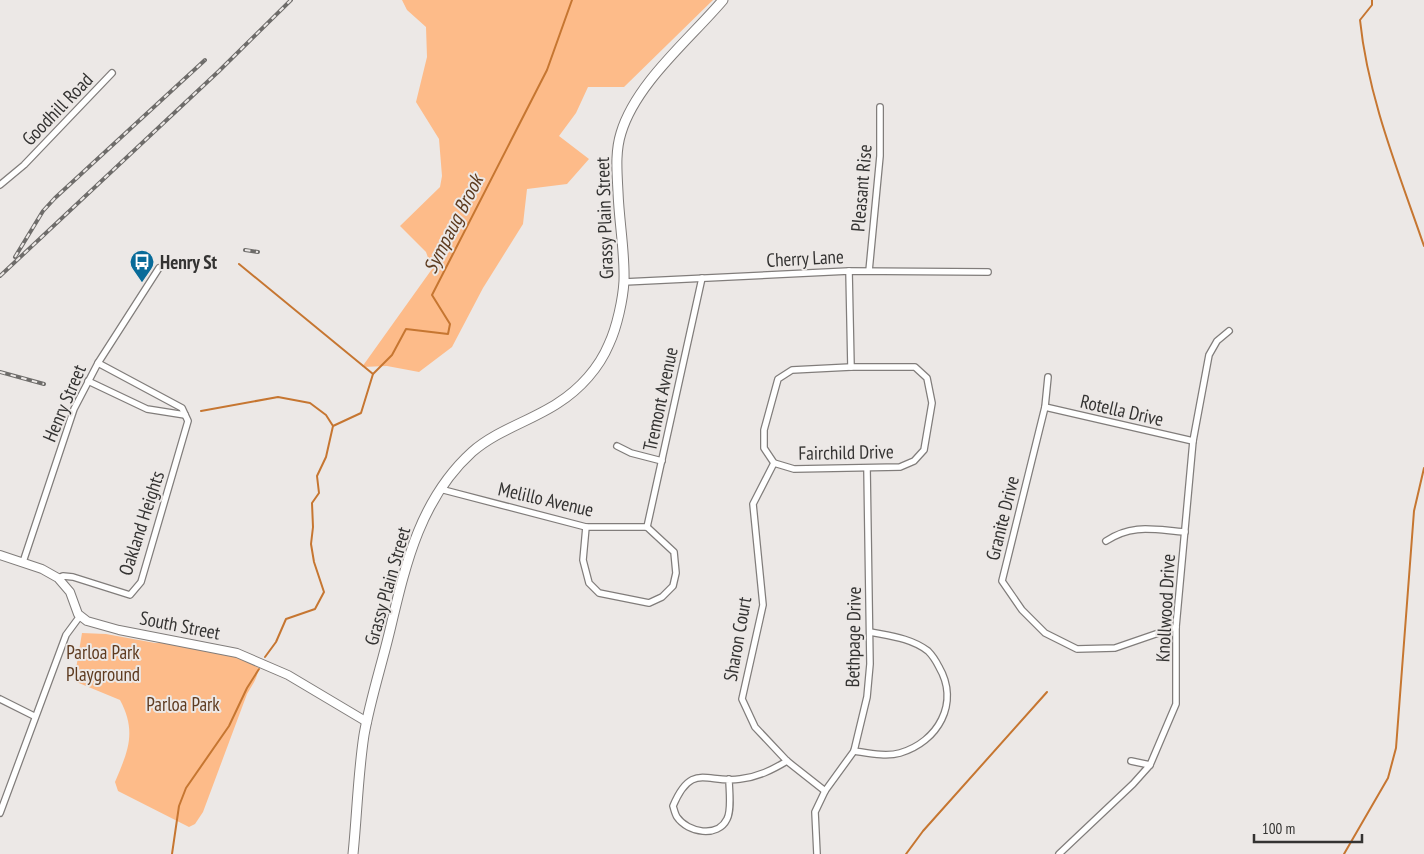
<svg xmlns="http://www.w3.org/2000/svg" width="1424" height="854" viewBox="0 0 1424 854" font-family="'PT Sans Narrow',sans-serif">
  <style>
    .green { fill: #fdbb89 }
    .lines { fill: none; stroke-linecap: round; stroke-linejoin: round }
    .stream { stroke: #c67631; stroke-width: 2 }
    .minor-casing { stroke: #817d7b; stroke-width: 8 }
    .tertiary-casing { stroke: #817d7b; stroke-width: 10 }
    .secondary-casing { stroke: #817d7b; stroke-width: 11 }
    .minor { stroke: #fff; stroke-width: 5.5 }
    .tertiary { stroke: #fff; stroke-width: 8 }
    .secondary { stroke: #fff; stroke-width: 9 }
    .rail-casing { stroke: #6e6c6a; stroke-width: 4 }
    .rail { stroke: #ece8e6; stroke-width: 2; stroke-dasharray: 5.5; stroke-linecap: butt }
    .labels { text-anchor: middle; stroke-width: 4; stroke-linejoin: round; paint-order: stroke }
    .street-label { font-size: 19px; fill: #343332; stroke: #ece8e6 }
    .poi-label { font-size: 19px; font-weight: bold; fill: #343332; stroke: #ece8e6; text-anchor: start }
    .park-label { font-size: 19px; fill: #5e3b20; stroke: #ece8e6 }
    .water-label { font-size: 20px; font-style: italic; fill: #5d3b1f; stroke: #ece8e6 }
  </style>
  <rect width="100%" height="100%" fill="#ece8e6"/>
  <!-- green -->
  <g class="green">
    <path d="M 402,0 L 713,0 L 624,87 L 588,87 L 576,113 L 559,136 L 589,159 L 567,184 L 527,189 L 523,224 L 483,288 L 452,347 L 419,372 L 387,366 L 362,367 L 432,269 L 426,252 L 400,226 L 440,187 L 442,176 L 439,139 L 416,102 L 427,57 L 426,27 L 407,10 Z"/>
    <path d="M 82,633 L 106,634 L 155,643 L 175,643 L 239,657 L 257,664 C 261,674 252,685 247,694 L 203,812 L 195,824 L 189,827 L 118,791 L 115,782 C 128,751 137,732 120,700 L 74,681 Z"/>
  </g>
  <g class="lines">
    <!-- stream -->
    <g class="stream">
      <path d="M 1372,0 L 1372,5 L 1360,20 C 1368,98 1399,173 1424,246"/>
      <path d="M 239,264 L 373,374"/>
      <path d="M 201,411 L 278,397 L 310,403 L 326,415 L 333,426"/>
      <path d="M 265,657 L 276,642 L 286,619 L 315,609 L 324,592 L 314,562 L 311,544 L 313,527 L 312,503 L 319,493 L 317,476 L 326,457 L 333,426 L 361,413 L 373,374 L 392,355 L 406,329 L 448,334 L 450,324 L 432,295 L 547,70 L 572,0"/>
      <path d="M 172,854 L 179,806 L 186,788 L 229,726 L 247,688 L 259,669"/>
      <path d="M 906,854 L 923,831 L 1047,692"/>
      <path d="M 1344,854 L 1388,778 L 1396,748 L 1414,511 L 1424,468"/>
    </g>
    <defs>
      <g id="minor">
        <path d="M 0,185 L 24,165 L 112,73"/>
        <path d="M 849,271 L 851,367"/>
        <path d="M 869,271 L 880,156 L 880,107"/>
        <path d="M 624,282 L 849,271 L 988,272"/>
        <path d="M 851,367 L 915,367 L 927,378 L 932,403 L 924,450 L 914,461 L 900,467 L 794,469 L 774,463 L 764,448 L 764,430 L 778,379 L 792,370 Z"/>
        <path d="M 1048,377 L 1045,407 L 1002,581 L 1022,610 L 1045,633 L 1077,649 L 1115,648 L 1176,627"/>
        <path d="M 88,381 L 147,409 L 185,415"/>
        <path d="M 1045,407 L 1193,441"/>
        <path d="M 617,446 L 631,453 L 662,461"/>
        <path d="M 774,463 L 753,504 L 763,605 L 742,699 L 755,727 L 787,761 L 825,791"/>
        <path d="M 440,489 L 586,527 L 647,527"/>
        <path d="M 586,527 L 583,560 L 589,583 L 599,593 L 649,603 L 662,597 L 673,586 L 676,573 L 674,552 L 647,527"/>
        <path d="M 647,527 L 702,278"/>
        <path d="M 1106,541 C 1133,523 1155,530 1185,532"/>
        <path d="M 23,562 L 74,409 L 98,363 L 159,268"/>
        <path d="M 58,578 L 63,576 L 73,577 L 130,595 L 141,582 L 188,421 L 182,408 L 98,363"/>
        <path d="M 0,699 L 34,716"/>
        <path d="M 854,751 C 868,753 886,757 900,753 C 938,742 960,703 939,667 C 936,661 932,655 928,651 C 911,638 890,636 870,632"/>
        <path d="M 1131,761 L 1150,765"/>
        <path d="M 729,779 C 729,789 732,810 727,819 C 718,838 688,833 677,817 C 675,814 674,809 673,806 C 692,761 707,784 740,779 C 758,777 772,770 787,761"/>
        <path d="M 0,813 L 66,635 L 80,616"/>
        <path d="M 817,854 L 815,812 L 825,791 L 854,751 L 867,697 L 870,664 L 867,468"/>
        <path d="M 1059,854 L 1133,784 L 1150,765 L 1176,704 L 1176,627 L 1193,441 L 1209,355 L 1217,341 L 1229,331"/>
      </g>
      <path id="tertiary" d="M 0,555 L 42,569 L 58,578 L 70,592 L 78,614 L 87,621 L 119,630 L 237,653 L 288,675 L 367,722"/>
      <path id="secondary" d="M 353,854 C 357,815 358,774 364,735 C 370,701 381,667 389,634 C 405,567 419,500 472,452 C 497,430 531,421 558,403 C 580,389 599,368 609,344 C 617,327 623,299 624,281 C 625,253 619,221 618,192 C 617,172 615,152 621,133 C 636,83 690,39 723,0"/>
    </defs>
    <!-- minor casing -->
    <use href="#minor" class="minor-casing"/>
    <!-- tertiary casing -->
    <use href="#tertiary" class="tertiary-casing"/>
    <!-- secondary casing -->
    <use href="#secondary" class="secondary-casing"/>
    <!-- minor -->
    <use href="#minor" class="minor"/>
    <!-- tertiary -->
    <use href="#tertiary" class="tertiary"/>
    <!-- secondary -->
    <use href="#secondary" class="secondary"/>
    <defs>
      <g id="rail">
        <path d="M 245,250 L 258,252"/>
        <path d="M 15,257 L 43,211 L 55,198 L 205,60"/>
        <path d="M 0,276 L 219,71 L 291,0"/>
        <path d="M 0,372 L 44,384"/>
      </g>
    </defs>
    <!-- rail casing -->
    <use href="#rail" class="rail-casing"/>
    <!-- rail -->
    <use href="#rail" class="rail"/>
  </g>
  <!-- icons -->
  <defs>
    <symbol id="bus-pin" viewBox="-11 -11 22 30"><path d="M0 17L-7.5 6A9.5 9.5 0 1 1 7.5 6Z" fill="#086b99" stroke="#ece8e6"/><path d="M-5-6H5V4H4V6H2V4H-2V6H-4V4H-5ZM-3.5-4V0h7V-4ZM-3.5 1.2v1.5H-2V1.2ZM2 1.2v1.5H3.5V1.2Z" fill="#fff"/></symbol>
  </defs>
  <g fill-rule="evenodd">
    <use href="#bus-pin" x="128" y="248" width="28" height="38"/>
  </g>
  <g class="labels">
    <!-- street labels -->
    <g class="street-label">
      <text transform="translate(57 109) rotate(-46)" y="7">Goodhill Road</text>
      <text transform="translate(861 188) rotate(-85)" y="7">Pleasant Rise</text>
      <text transform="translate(604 218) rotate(-92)" y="7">Grassy Plain Street</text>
      <text transform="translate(805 258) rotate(-3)" y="7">Cherry Lane</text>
      <text transform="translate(660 399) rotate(-78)" y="7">Tremont Avenue</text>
      <text transform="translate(64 403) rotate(-67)" y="7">Henry Street</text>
      <text transform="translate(1122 410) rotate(13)" y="7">Rotella Drive</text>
      <text transform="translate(846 452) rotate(-1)" y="7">Fairchild Drive</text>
      <text transform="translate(546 499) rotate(13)" y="7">Melillo Avenue</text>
      <text transform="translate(1002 518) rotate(-76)" y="7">Granite Drive</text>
      <text transform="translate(141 523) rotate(-72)" y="7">Oakland Heights</text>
      <text transform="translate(387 586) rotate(-74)" y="7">Grassy Plain Street</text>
      <text transform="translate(1165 608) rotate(-87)" y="7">Knollwood Drive</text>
      <text transform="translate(180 625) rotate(11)" y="7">South Street</text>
      <text transform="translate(853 637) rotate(-89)" y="7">Bethpage Drive</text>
      <text transform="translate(737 639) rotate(-80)" y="7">Sharon Court</text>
    </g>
    <!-- poi labels -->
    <g class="poi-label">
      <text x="160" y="269">Henry St</text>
    </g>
    <!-- park labels -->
    <g class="park-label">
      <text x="103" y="659">Parloa Park<tspan x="103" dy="22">Playground</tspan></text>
      <text x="183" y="711">Parloa Park</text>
    </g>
    <!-- water labels -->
    <g class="water-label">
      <text transform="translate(453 224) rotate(-63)" y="7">Sympaug Brook</text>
    </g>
  </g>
  <!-- scale -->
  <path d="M1254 834v8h108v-8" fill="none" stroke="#343332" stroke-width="2.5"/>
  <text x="1262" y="834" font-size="15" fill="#343332" stroke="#ece8e6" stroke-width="4" paint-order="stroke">100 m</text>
</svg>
